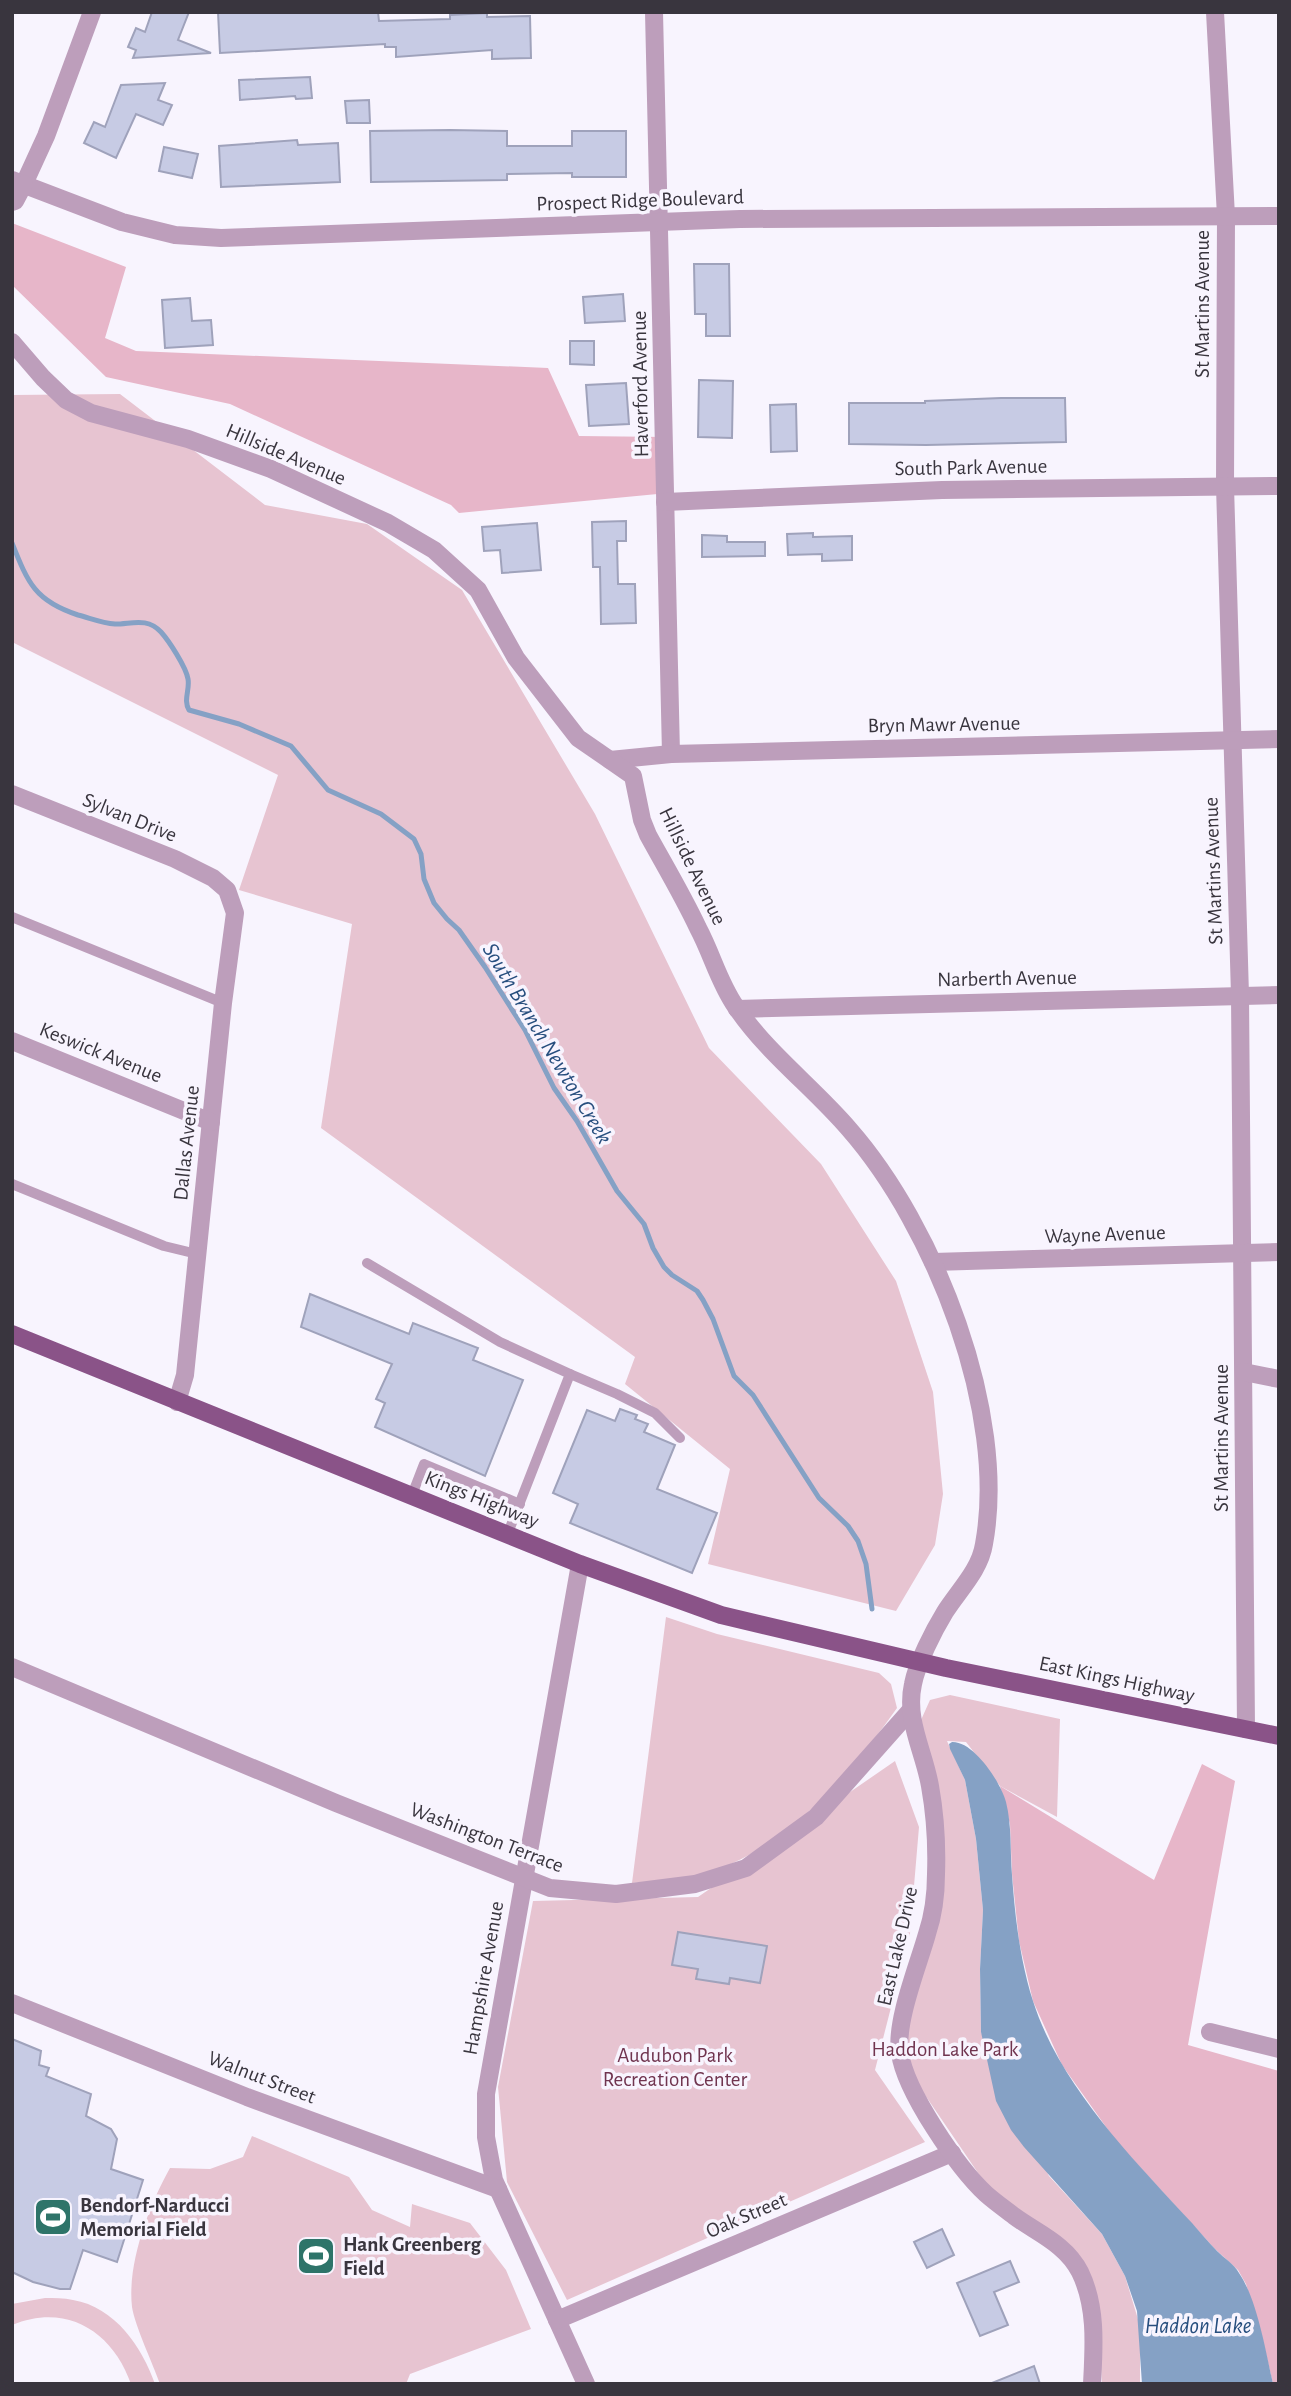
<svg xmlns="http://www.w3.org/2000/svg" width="1291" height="2396" viewBox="0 0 1291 2396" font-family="'Alegreya Sans',sans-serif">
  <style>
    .green { fill: #e7c4d1 }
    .forest { fill: #e7b6c9 }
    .water { fill: #85a1c5 }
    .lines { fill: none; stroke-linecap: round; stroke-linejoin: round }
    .stream { stroke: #85a1c5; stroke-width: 5 }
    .building { fill: #c7cbe4; stroke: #9fa2bb; stroke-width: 2 }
    .service { stroke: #bd9ebb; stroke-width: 10 }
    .minor { stroke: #bd9ebb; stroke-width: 18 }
    .tertiary { stroke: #bd9ebb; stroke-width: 18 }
    .primary { stroke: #8a5388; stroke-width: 18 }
    .labels { text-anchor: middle; stroke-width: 7; stroke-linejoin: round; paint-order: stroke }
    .street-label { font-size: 21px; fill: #39353e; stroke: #f8f4fe }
    .park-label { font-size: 21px; fill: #70344f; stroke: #f8f4fe }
    .poi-label { font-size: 21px; font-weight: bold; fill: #39353e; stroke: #f8f4fe; text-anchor: start }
    .water-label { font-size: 23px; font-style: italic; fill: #274e7e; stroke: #f8f4fe }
  </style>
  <rect width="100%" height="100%" fill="#f8f4fe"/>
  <!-- green -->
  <g class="green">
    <path d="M 120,394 L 265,505 L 367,524 L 462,590 L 595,814 L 709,1048 L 821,1164 L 896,1281 L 933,1392 L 943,1494 L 935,1545 L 896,1611 L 708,1564 L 730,1469 L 625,1384 L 635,1357 L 321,1128 L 352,924 L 239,890 L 278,775 L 12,642 L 12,395 Z"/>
    <path d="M 666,1617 L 717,1634 L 879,1673 L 891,1684 L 897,1708 C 846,1780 784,1852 696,1877 C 676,1882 652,1881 632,1883 Z"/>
    <path d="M 950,1695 L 1060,1719 L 1057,1817 L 1000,1786 L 966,1742 L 947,1741 L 965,1780 L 976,1839 L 983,1910 L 980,1969 L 981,2032 L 1049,2176 L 1102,2234 L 1125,2276 L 1140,2326 L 1140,2384 L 1102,2384 L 1098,2317 L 1082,2264 L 989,2189 L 910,2073 L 903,2047 L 934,1926 L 921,1720 L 930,1700 Z"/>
    <path d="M 895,1761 L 919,1827 L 910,1933 L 875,2070 L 925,2142 L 567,2300 L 507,2182 L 498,2087 L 533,1901 L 698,1897 Z"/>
    <path d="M 252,2136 L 349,2177 L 372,2210 L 410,2227 L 412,2204 L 470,2223 L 506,2270 L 531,2329 L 410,2374 L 406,2384 L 160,2384 C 153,2364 135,2326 132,2307 C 127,2264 149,2205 170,2168 L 210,2169 L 243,2157 Z"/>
    <path d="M 45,2298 C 54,2298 64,2298 73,2300 C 115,2307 142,2347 155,2384 L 131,2384 C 113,2332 67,2302 12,2325 L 12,2304 Z"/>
  </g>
  <!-- forest -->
  <g class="forest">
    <path d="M 12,223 L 126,267 L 105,338 L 136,351 L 548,368 L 579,436 L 666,437 L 668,493 L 459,513 L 451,505 L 230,404 L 106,377 L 12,285 Z"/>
    <path d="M 1202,1764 L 1235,1781 L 1188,2045 L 1279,2071 L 1279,2384 L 1273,2384 L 1263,2341 L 1246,2284 L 1238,2270 L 1215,2249 L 1116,2141 L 1062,2065 L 1052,2043 L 1033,2001 L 1019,1941 L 1012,1874 L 1010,1824 L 1000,1786 L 1154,1880 Z"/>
  </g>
  <!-- water -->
  <path class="water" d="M 952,1742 C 974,1741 1001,1783 1006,1802 C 1012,1826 1010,1851 1012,1875 C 1015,1917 1020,1960 1033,2001 C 1060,2086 1133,2159 1192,2223 C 1200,2232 1208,2242 1217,2251 C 1224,2258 1234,2264 1239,2273 C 1257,2299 1266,2352 1273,2384 L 1142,2384 L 1137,2311 L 1125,2276 L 1102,2234 L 1024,2147 L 1011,2130 L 996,2101 L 981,2032 L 980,1969 L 983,1910 L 976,1839 L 965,1780 L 950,1749 L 949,1744 Z"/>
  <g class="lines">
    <!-- stream -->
    <path class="stream" d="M 12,543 C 28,583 35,601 78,615 C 90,618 102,623 115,624 C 132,624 147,617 161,632 C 169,641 186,667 188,679 C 190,690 183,700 189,710 L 239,724 L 291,746 L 328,790 L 381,814 L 414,839 L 421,854 L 424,879 L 434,903 L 447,919 L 459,930 L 485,967 L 525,1030 L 554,1088 L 577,1121 L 617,1191 L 644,1224 L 653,1248 L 664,1267 L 672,1275 L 697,1291 L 703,1300 L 713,1319 L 734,1376 L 753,1395 L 819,1498 L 848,1526 L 858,1541 L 866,1564 L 872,1609"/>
  </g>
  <!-- building -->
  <g class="building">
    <path d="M 152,12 L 189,12 L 178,40 L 211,53 L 133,58 L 136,50 L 128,47 L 136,28 L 145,32 Z"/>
    <path d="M 218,12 L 378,12 L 379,21 L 450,19 L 450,15 L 487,13 L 487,17 L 530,16 L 531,58 L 492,59 L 492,50 L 396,57 L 396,47 L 385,47 L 385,44 L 220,53 Z"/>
    <path d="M 310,77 L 312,98 L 296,99 L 295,96 L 240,100 L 239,80 Z"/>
    <path d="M 165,83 L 158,100 L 172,105 L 163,125 L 136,114 L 116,158 L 84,143 L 94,122 L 105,127 L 121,85 Z"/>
    <path d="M 369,100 L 370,123 L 347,123 L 345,101 Z"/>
    <path d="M 450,130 L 507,131 L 507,146 L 572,146 L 572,131 L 626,131 L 626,177 L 572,177 L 572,173 L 507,174 L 507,180 L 371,182 L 370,131 Z"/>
    <path d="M 297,140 L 298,145 L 338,143 L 340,182 L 221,187 L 219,146 Z"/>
    <path d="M 164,147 L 198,154 L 192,178 L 159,171 Z"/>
    <path d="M 694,264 L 729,264 L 730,336 L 706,336 L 706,314 L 695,314 Z"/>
    <path d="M 623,294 L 625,321 L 585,323 L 583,297 Z"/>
    <path d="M 190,298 L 192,321 L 211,320 L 213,345 L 165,348 L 162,300 Z"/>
    <path d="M 570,341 L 594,341 L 594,365 L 570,364 Z"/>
    <path d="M 699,380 L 733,381 L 732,438 L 698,437 Z"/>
    <path d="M 626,383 L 629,424 L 589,426 L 586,385 Z"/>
    <path d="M 1001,398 L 1065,398 L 1066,442 L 926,445 L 849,444 L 849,403 L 925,403 L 925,401 Z"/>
    <path d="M 796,404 L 797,451 L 771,452 L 770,405 Z"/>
    <path d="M 626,521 L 626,541 L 617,541 L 618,584 L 635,584 L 636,623 L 601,624 L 600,567 L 593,567 L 592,522 Z"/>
    <path d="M 537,523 L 541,570 L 502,573 L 500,550 L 484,551 L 482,527 Z"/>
    <path d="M 813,533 L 813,537 L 852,536 L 852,560 L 822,561 L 822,554 L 788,555 L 787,534 Z"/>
    <path d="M 702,535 L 727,536 L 727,542 L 765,542 L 765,556 L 702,557 Z"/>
    <path d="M 310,1294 L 409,1334 L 413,1323 L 478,1348 L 473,1360 L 523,1380 L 485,1476 L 375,1427 L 385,1403 L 376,1399 L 392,1364 L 301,1327 Z"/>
    <path d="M 620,1409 L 637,1415 L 635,1419 L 648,1424 L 644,1432 L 675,1445 L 657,1489 L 717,1513 L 692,1573 L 570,1523 L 578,1504 L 553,1493 L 587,1410 L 615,1421 Z"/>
    <path d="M 678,1932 L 767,1946 L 760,1983 L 730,1978 L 729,1984 L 696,1979 L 698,1969 L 672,1965 Z"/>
    <path d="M 12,2039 L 41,2051 L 39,2065 L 49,2068 L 46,2076 L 91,2094 L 86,2116 L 111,2129 L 117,2139 L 111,2169 L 143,2180 L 117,2262 L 83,2250 L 70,2289 L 60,2289 L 33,2282 L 12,2272 Z"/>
    <path d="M 942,2229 L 954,2255 L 927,2268 L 914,2242 Z"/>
    <path d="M 1010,2261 L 1019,2282 L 994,2292 L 1008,2325 L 980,2336 L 957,2283 Z"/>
    <path d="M 1034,2366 L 1040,2384 L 992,2384 L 992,2383 Z"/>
  </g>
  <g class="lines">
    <!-- service -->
    <g class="service">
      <path d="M 12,917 L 223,1003"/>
      <path d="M 12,1184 L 164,1246 L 197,1254"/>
      <path d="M 367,1263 L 500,1342 L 570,1374 L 508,1533"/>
      <path d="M 570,1374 L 617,1394 L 655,1413 L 680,1438"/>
      <path d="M 412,1495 L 424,1464 L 520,1504"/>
    </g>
    <!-- minor -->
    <g class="minor">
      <path d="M 654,12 L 671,754"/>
      <path d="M 1215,12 L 1226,216 L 1225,486 L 1240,995 L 1246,1729"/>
      <path d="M 24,184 L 46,136 L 92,12"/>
      <path d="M 665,502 L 942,490 L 1279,486"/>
      <path d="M 610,760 L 671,754 L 1279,739"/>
      <path d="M 12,794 L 175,859 L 213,878 L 227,890 L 235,913 L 223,1003 L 185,1375 L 177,1402"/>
      <path d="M 737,1009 L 1279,995"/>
      <path d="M 12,1041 L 211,1122"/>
      <path d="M 933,1262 L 1279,1252"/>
      <path d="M 1244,1372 L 1279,1379"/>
      <path d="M 580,1564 L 486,2094 L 486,2137 L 494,2180 L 586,2384"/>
      <path d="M 12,1667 L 336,1803 L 550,1888 L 616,1894 L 695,1884 L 746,1868 L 816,1817 L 910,1711"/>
      <path d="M 12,2003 L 247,2097 L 498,2189"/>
      <path d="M 1210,2032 L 1279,2049"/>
      <path d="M 557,2320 L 952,2153"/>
    </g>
    <!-- tertiary -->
    <g class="tertiary">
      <path d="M 12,180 L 122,222 L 175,235 L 221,238 L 740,219 L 1279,216"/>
      <path d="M 12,202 L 15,201 L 24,184"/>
      <path d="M 12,342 L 43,378 L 66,400 L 91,413 L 188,439 L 271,469 L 388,523 L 434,550 L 478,590 L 516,658 L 578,738 L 633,776 L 642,820 L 648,835 C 665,866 683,896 698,928 C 712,954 719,983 736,1007 C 767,1053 813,1087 849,1129 C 935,1227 1008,1413 984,1544 C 980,1570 959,1590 945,1612 C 934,1630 917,1663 913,1684 C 905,1720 924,1751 930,1786 C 935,1814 937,1846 936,1874 C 936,1893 933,1916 927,1934 C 918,1966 895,2022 900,2053 C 905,2091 958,2168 986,2194 C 995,2202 1005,2209 1014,2216 C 1037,2233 1066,2244 1080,2272 C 1097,2307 1094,2346 1092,2384"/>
    </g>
    <!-- primary -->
    <path class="primary" d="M 12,1334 L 580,1564 L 721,1615 L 946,1668 L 1279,1736"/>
  </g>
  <!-- icons -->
  <defs>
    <symbol id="stadium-square" viewBox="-11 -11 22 22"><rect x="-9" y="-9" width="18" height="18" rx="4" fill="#2e7469" stroke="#f8f4fe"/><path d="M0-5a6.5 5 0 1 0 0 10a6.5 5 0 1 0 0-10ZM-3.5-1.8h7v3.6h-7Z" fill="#fff"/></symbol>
  </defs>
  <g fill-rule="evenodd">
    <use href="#stadium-square" x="31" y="2195" width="44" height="44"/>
    <use href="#stadium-square" x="294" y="2234" width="44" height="44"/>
  </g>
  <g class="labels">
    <!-- street labels -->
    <g class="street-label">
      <text transform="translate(640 200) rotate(-2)" y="7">Prospect Ridge Boulevard</text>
      <text transform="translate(1202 304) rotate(-90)" y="7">St Martins Avenue</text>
      <text transform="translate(640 384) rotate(-91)" y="7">Haverford Avenue</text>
      <text transform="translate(286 454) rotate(23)" y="7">Hillside Avenue</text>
      <text transform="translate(971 467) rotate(-1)" y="7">South Park Avenue</text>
      <text transform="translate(944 724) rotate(-1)" y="7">Bryn Mawr Avenue</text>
      <text transform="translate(130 817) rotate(22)" y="7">Sylvan Drive</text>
      <text transform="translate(693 866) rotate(64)" y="7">Hillside Avenue</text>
      <text transform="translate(1213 871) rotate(-92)" y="7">St Martins Avenue</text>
      <text transform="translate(1007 978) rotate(-1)" y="7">Narberth Avenue</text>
      <text transform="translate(101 1052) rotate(22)" y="7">Keswick Avenue</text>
      <text transform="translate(186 1143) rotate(-84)" y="7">Dallas Avenue</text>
      <text transform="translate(1105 1234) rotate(-2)" y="7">Wayne Avenue</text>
      <text transform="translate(1221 1438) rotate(-90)" y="7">St Martins Avenue</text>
      <text transform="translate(482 1499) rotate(22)" y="7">Kings Highway</text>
      <text transform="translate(1117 1679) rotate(12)" y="7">East Kings Highway</text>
      <text transform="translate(487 1837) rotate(21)" y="7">Washington Terrace</text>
      <text transform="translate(897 1946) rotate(-77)" y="7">East Lake Drive</text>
      <text transform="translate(483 1978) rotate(-80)" y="7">Hampshire Avenue</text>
      <text transform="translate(262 2077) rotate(21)" y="7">Walnut Street</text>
      <text transform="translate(746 2215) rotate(-23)" y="7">Oak Street</text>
    </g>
    <!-- park labels -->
    <g class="park-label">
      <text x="945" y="2056">Haddon Lake Park</text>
      <text x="675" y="2062">Audubon Park<tspan x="675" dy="24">Recreation Center</tspan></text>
    </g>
    <!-- poi labels -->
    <g class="poi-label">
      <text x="80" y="2212">Bendorf-Narducci<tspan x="80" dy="24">Memorial Field</tspan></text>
      <text x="343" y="2251">Hank Greenberg<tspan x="343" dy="24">Field</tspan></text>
    </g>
    <!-- water labels -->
    <g class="water-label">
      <text transform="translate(548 1043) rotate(59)" y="8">South Branch Newton Creek</text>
      <text x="1198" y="2333">Haddon Lake</text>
    </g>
  </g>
  <!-- border -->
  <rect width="1291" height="2396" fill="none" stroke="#39353e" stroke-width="28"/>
</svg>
